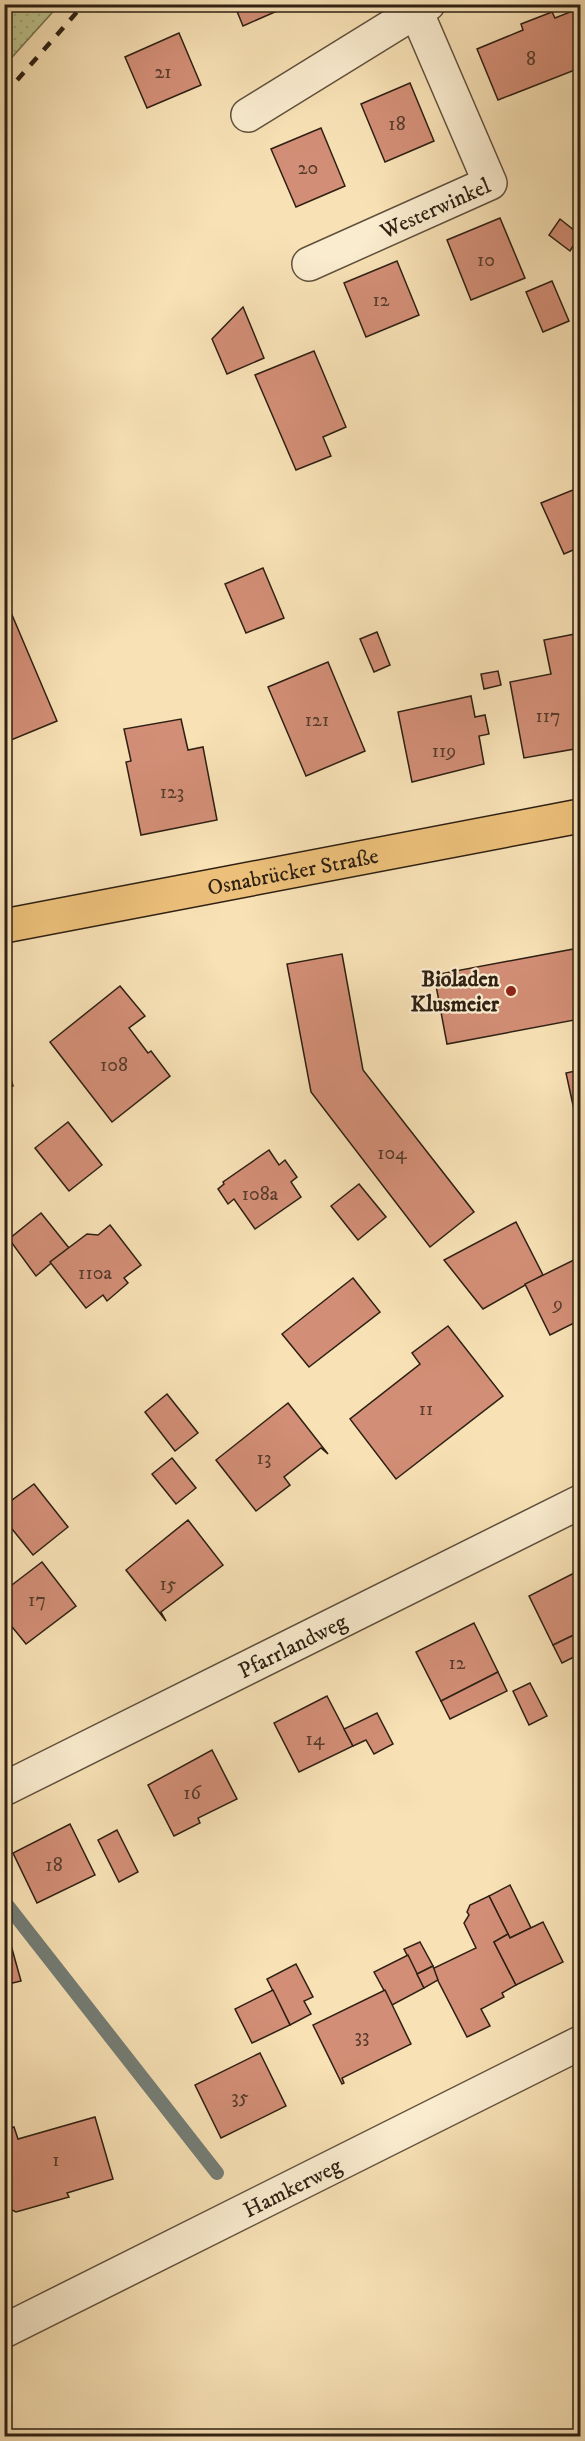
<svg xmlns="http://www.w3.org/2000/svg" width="585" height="2441" viewBox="0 0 585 2441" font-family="'IM FELL DW Pica',serif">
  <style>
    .grass { fill: url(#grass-dots); stroke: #767250; stroke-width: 1.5 }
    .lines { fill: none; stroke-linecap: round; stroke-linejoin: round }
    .stream { stroke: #737d75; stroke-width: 14 }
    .building { fill: #d28e76; stroke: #2e2013; stroke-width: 1.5 }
    .minor-casing { stroke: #60503c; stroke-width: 36 }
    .primary-casing { stroke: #2e2013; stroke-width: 36 }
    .minor { stroke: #faeccf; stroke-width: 33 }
    .primary { stroke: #ecc07a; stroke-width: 33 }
    .rail { stroke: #2e2013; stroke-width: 4.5; stroke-dasharray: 10 10; stroke-linecap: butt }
    .poi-dot { fill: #8f2418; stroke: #faeccf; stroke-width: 2 }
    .labels { text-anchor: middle; stroke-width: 4.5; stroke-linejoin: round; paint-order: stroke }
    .number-label { font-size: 20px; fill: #573c2c }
    .street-label { font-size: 22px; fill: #2e2013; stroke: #faeccf }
    .poi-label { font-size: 22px; font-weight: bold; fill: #2e2013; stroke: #faeccf; text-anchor: end }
  </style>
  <defs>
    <pattern id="grass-dots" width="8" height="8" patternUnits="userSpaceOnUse" patternTransform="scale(1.5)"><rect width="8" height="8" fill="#bdc38d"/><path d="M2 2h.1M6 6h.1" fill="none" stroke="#a3a779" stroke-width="1.8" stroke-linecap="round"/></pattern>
  </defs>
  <rect width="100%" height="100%" fill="#f7e1b5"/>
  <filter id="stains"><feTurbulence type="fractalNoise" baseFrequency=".00333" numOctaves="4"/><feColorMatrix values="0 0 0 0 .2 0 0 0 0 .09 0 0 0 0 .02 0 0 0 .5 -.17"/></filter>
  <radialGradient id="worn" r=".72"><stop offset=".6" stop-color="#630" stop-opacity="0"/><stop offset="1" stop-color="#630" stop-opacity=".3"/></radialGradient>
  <!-- grass -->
  <path class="grass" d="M 5,4 L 59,5 L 5,65 L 4,5 Z"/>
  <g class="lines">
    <!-- stream -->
    <path class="stream" d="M 4,1901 L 217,2173"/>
  </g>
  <!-- building -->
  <g class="building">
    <path d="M 234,4 L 293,4 L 243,26 Z"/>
    <path d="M 580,8 L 580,68 L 498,100 L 477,49 L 523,30 L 521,24 L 552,12 L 555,18 Z"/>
    <path d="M 179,33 L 201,85 L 147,108 L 125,57 Z"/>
    <path d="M 410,83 L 434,141 L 385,162 L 361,104 Z"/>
    <path d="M 321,128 L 345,186 L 296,207 L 271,149 Z"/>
    <path d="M 500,218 L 525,278 L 471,300 L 447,240 Z"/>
    <path d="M 560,219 L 580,235 L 570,251 L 549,235 Z"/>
    <path d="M 397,261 L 419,315 L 366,337 L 344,283 Z"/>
    <path d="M 552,281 L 569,321 L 543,332 L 526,292 Z"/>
    <path d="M 243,307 L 264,358 L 227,374 L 212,339 Z"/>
    <path d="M 314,351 L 346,427 L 323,437 L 331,456 L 296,470 L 255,375 Z"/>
    <path d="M 580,487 L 580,547 L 564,554 L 541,503 Z"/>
    <path d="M 263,568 L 284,618 L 246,633 L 225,584 Z"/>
    <path d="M 4,596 L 57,721 L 4,743 Z"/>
    <path d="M 377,632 L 390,665 L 374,672 L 360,639 Z"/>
    <path d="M 580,633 L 580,748 L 524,758 L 510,682 L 551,674 L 544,640 Z"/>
    <path d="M 328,662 L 365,751 L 306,776 L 268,687 Z"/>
    <path d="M 498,671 L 501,685 L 484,689 L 481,674 Z"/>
    <path d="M 471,696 L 475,717 L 485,715 L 489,734 L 479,736 L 484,764 L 412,782 L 398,712 Z"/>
    <path d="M 181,719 L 188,750 L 203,747 L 217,820 L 141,835 L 126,762 L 131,761 L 124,729 Z"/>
    <path d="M 579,948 L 580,1019 L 447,1044 L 434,975 Z"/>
    <path d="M 342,954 L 363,1070 L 474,1212 L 430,1247 L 311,1092 L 287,964 Z"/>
    <path d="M 120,986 L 145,1016 L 129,1028 L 148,1053 L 151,1051 L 170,1076 L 112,1122 L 50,1042 Z"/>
    <path d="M 4,1057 L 13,1086 L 4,1088 Z"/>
    <path d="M 580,1070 L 580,1132 L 578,1128 L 566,1073 Z"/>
    <path d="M 68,1122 L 102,1165 L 69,1191 L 35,1148 Z"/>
    <path d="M 269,1150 L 279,1165 L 285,1160 L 297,1177 L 291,1182 L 301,1197 L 255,1229 L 234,1199 L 228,1204 L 218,1189 L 224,1184 L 223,1182 Z"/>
    <path d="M 359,1184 L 386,1217 L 358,1240 L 331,1206 Z"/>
    <path d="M 41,1213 L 69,1248 L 36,1276 L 9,1239 Z"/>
    <path d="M 516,1222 L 543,1275 L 483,1309 L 444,1260 Z"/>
    <path d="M 110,1225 L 141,1265 L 124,1278 L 128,1283 L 107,1301 L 103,1295 L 86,1308 L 50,1262 L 87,1234 L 98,1235 Z"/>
    <path d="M 580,1257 L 580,1320 L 550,1335 L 525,1284 Z"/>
    <path d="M 353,1278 L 380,1312 L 309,1367 L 282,1334 Z"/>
    <path d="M 448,1326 L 503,1396 L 396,1479 L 350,1419 L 420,1364 L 412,1353 Z"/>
    <path d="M 167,1394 L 198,1433 L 175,1451 L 145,1412 Z"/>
    <path d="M 288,1403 L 328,1454 L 321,1448 L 284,1477 L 290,1485 L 256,1511 L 216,1460 Z"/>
    <path d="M 172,1458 L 196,1488 L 176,1504 L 152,1474 Z"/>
    <path d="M 34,1484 L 68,1527 L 33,1555 L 4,1519 L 4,1506 Z"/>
    <path d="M 188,1520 L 223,1565 L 161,1612 L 166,1621 L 126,1570 Z"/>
    <path d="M 42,1562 L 76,1606 L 26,1644 L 4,1617 L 4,1591 Z"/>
    <path d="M 580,1570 L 580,1632 L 553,1645 L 529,1596 Z"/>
    <path d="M 474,1623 L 498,1672 L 441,1701 L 416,1652 Z"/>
    <path d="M 580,1632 L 580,1654 L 562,1663 L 553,1645 Z"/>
    <path d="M 498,1672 L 507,1691 L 450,1719 L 441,1701 Z"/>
    <path d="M 530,1683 L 547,1716 L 529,1725 L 513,1691 Z"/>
    <path d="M 327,1696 L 353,1746 L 299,1772 L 274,1723 Z"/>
    <path d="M 377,1713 L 393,1744 L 374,1754 L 366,1740 L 353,1746 L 344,1729 Z"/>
    <path d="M 212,1750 L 237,1799 L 198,1818 L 200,1823 L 174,1836 L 148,1785 Z"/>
    <path d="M 70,1824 L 95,1875 L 37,1903 L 13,1853 Z"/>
    <path d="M 117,1830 L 138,1872 L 119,1882 L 98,1840 Z"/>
    <path d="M 510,1885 L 531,1928 L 510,1938 L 489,1896 Z"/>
    <path d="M 489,1896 L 508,1934 L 494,1942 L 516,1985 L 502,1993 L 504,1997 L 481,2009 L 490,2026 L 467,2037 L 432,1969 L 476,1948 L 464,1923 L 469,1915 L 467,1912 L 470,1905 Z"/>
    <path d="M 543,1922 L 563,1962 L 516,1985 L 494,1942 L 508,1934 L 510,1938 Z"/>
    <path d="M 9,1938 L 21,1981 L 4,1985 L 4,1939 Z"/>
    <path d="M 420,1942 L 433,1966 L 417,1974 L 404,1949 Z"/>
    <path d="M 408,1955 L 424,1988 L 392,2005 L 374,1972 Z"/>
    <path d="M 296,1964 L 313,1997 L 304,2001 L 311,2014 L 290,2025 L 267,1979 Z"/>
    <path d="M 433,1966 L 438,1980 L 424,1988 L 417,1974 Z"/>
    <path d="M 273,1990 L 290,2025 L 252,2043 L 235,2009 Z"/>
    <path d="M 385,1990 L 411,2044 L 342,2078 L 344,2083 L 342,2084 L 313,2025 Z"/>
    <path d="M 260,2053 L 286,2106 L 221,2138 L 195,2085 Z"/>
    <path d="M 95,2117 L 113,2179 L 67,2193 L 69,2197 L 16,2212 L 4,2206 L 4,2130 L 14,2127 L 18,2139 Z"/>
  </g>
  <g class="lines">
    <defs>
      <g id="minor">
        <path d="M 248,115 L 428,4"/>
        <path id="s1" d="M 309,264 L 490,183 L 416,11"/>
        <path id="s2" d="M 4,1789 L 580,1502"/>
        <path id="s3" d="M 4,2331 L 580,2043"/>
      </g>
      <g id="primary">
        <path id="s4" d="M 4,926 L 580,816"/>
      </g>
    </defs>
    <!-- minor casing -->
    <use href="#minor" class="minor-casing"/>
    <!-- primary casing -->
    <use href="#primary" class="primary-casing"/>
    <!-- minor -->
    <use href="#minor" class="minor"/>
    <!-- primary -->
    <use href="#primary" class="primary"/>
    <!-- rail -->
    <path class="rail" d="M 4,95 L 84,4"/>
  </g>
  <!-- markers -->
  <circle class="poi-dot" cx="511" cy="991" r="6"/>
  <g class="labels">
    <!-- number labels -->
    <g class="number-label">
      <text x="531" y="65">8</text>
      <text x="163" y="78">21</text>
      <text x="397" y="130">18</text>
      <text x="308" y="174">20</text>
      <text x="486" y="266">10</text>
      <text x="381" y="306">12</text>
      <text x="548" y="722">117</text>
      <text x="317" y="726">121</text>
      <text x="444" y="757">119</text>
      <text x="172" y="798">123</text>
      <text x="114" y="1071">108</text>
      <text x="392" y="1159">104</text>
      <text x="260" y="1200">108a</text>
      <text x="95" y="1279">110a</text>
      <text x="558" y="1310">9</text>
      <text x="426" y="1415">11</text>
      <text x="264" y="1464">13</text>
      <text x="168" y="1590">15</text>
      <text x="37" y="1606">17</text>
      <text x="457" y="1669">12</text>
      <text x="315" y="1745">14</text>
      <text x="192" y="1799">16</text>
      <text x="54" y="1871">18</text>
      <text x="362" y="2042">33</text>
      <text x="240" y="2103">35</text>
      <text x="56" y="2166">1</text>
    </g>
    <!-- street labels -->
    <g class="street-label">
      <text dy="8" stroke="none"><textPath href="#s1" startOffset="138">Westerwinkel</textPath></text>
      <text dy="8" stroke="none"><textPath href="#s4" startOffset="294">Osnabrücker Straße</textPath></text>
      <text dy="8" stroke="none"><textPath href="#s2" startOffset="322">Pfarrlandweg</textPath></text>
      <text dy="8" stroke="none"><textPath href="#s3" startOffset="322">Hamkerweg</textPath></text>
    </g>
    <!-- poi labels -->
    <g class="poi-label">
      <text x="499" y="986">Bioladen<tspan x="499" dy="25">Klusmeier</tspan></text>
    </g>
  </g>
  <!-- margin -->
  <rect width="585" height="2441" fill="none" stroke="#f7e1b5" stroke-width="24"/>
  <rect x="6" y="6" width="573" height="2429" fill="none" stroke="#2e2013" stroke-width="3"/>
  <rect x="12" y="12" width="561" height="2417" fill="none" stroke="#2e2013" stroke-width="1.5"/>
  <rect width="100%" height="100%" filter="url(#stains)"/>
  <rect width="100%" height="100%" fill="url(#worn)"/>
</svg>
